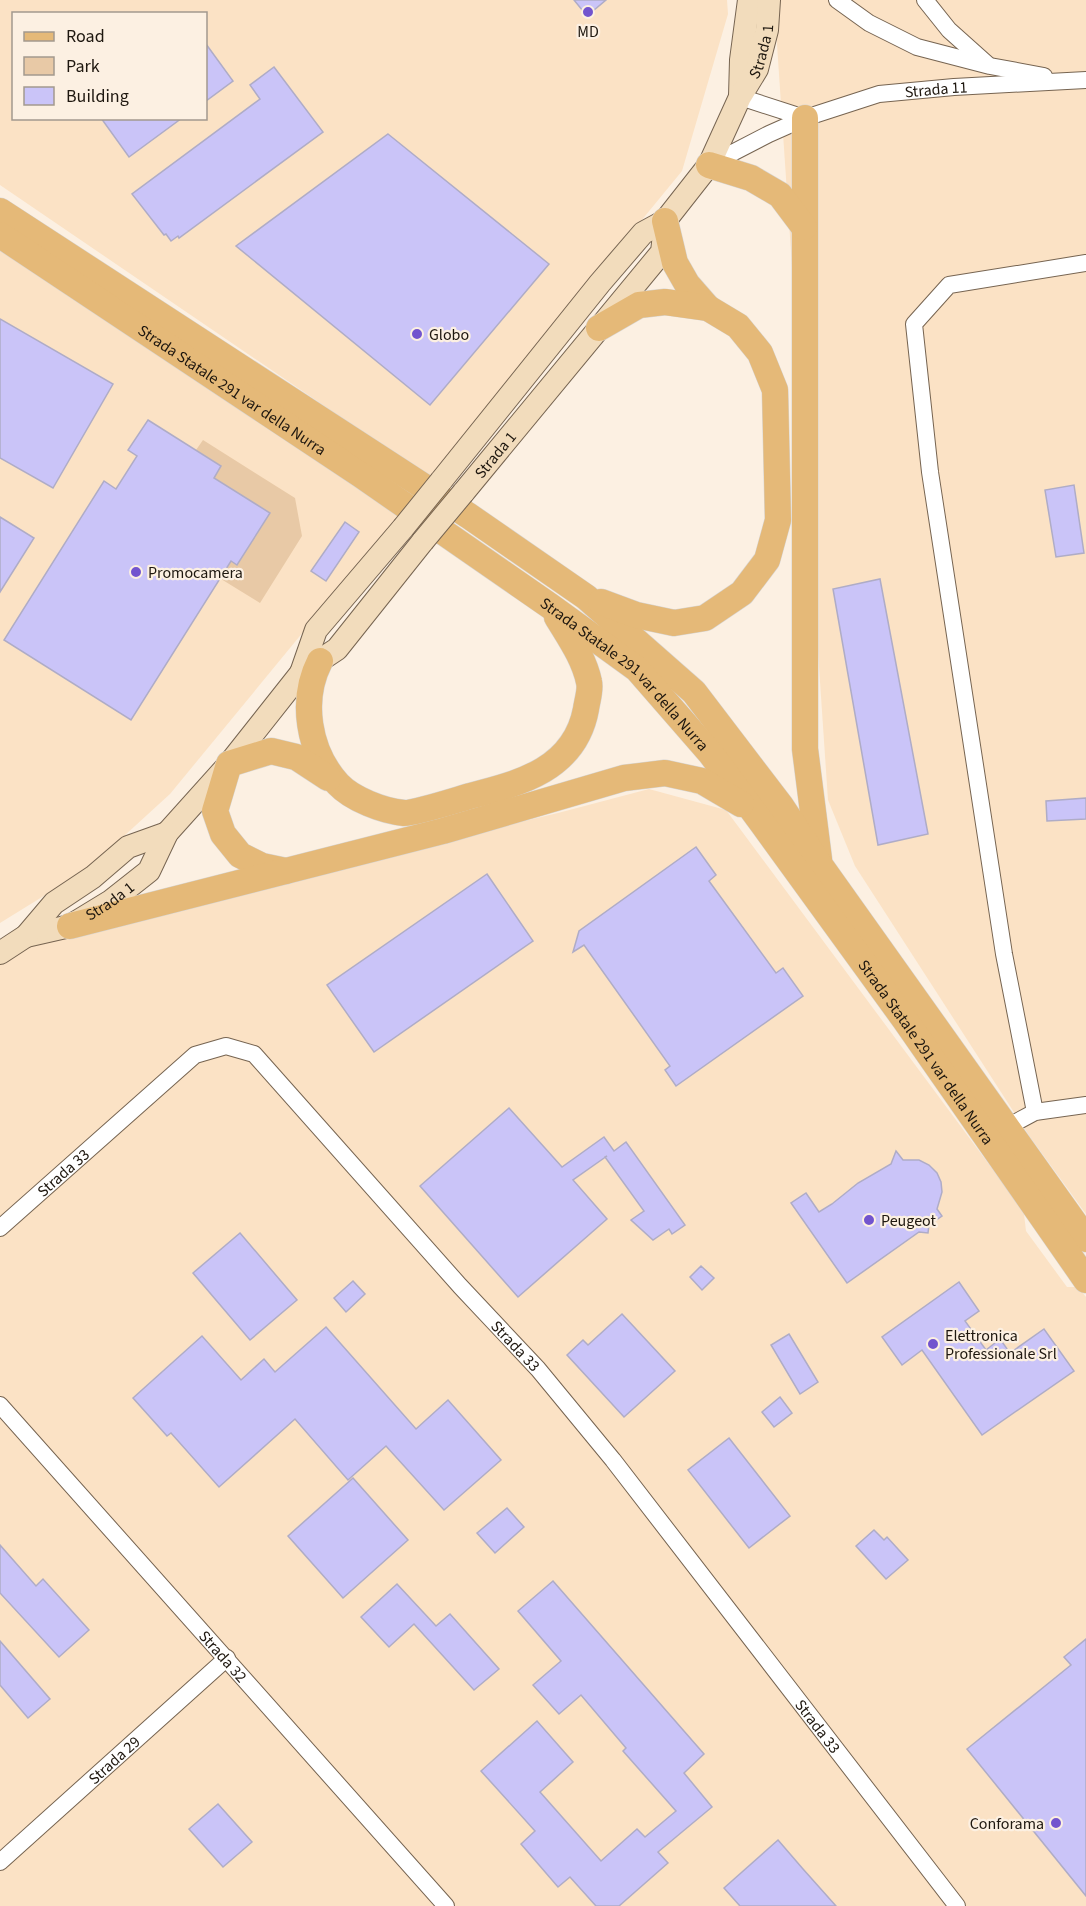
<svg xmlns="http://www.w3.org/2000/svg" width="1086" height="1906" viewBox="0 0 1086 1906" font-family="'Source Sans 3',sans-serif">
  <style>
    .built { fill: #fbe2c5; fill-rule: evenodd }
    .green { fill: #e8c9a6 }
    .building { fill: #cac4f8; stroke: #afacc6; stroke-width: 1.5 }
    .lines { fill: none; stroke-linecap: round; stroke-linejoin: round }
    .street-casing { stroke: #766451; stroke-width: 18 }
    .secondary-casing { stroke: #766451; stroke-width: 24 }
    .primary-casing { stroke: #d6d5d4; stroke-width: 27 }
    .street { stroke: #fff; stroke-width: 16 }
    .secondary { stroke: #f2dcbc; stroke-width: 22 }
    .primary { stroke: #e5b978; stroke-width: 26 }
    .secondary-bridge-casing { stroke: #766451; stroke-width: 24; stroke-linecap: butt }
    .secondary-bridge { stroke: #f2dcbc; stroke-width: 22 }
    .poi-dot { fill: #7254ce; stroke: #fcf0e2; stroke-width: 2 }
    .labels { text-anchor: middle; stroke-width: 4.5; stroke-linejoin: round; paint-order: stroke }
    .poi-label { font-size: 16px; fill: #1e170f; stroke: #fcf0e2; text-anchor: start }
    .street-label { font-size: 16px; fill: #1e170f; stroke: #fcf0e2 }
  </style>
  <rect width="100%" height="100%" fill="#fcf0e2"/>
  <!-- built -->
  <g class="built">
    <path d="M 0,0 L 727,0 L 728,14 L 682,171 L 430,478 L 0,185 ZM 14,14 L 206,14 L 206,118 L 14,118 Z"/>
    <path d="M 774,0 L 1086,0 L 1086,1214 L 1030,1137 L 855,866 L 828,800 Z"/>
    <path d="M 0,246 L 401,513 L 170,794 L 89,868 L 0,923 Z"/>
    <path d="M 649,789 L 726,810 L 1008,1190 L 1024,1214 L 1026,1231 L 1067,1287 L 1078,1287 L 1086,1297 L 1086,1906 L 0,1906 L 0,943 L 558,813 Z"/>
  </g>
  <!-- green -->
  <path class="green" d="M 203,440 L 295,498 L 302,536 L 260,603 L 221,579 L 231,561 L 237,565 L 270,513 L 214,478 L 221,466 L 196,450 Z"/>
  <!-- building -->
  <g class="building">
    <path d="M 574,0 L 606,0 L 587,16 Z"/>
    <path d="M 206,44 L 233,81 L 206,101 Z"/>
    <path d="M 274,67 L 323,132 L 179,238 L 178,236 L 171,241 L 166,234 L 164,235 L 132,194 L 260,99 L 250,85 Z"/>
    <path d="M 101,118 L 182,118 L 129,157 Z"/>
    <path d="M 388,134 L 549,264 L 430,405 L 236,246 Z"/>
    <path d="M 0,319 L 113,384 L 53,488 L 0,458 Z"/>
    <path d="M 148,420 L 221,466 L 214,478 L 270,513 L 237,565 L 231,561 L 131,720 L 4,640 L 104,481 L 116,489 L 137,456 L 128,450 Z"/>
    <path d="M 1074,485 L 1084,553 L 1056,557 L 1045,490 Z"/>
    <path d="M 0,517 L 34,538 L 0,592 Z"/>
    <path d="M 345,522 L 359,532 L 326,581 L 311,571 Z"/>
    <path d="M 880,579 L 928,834 L 878,845 L 833,589 Z"/>
    <path d="M 1086,798 L 1086,819 L 1047,821 L 1046,801 Z"/>
    <path d="M 696,847 L 716,875 L 709,881 L 776,973 L 783,968 L 803,996 L 676,1086 L 665,1070 L 670,1066 L 584,945 L 573,952 L 579,931 Z"/>
    <path d="M 487,874 L 533,941 L 374,1052 L 327,985 Z"/>
    <path d="M 509,1108 L 562,1167 L 604,1137 L 614,1151 L 626,1142 L 685,1225 L 672,1234 L 669,1229 L 653,1240 L 631,1220 L 644,1211 L 605,1157 L 607,1156 L 573,1180 L 607,1219 L 518,1297 L 420,1186 Z"/>
    <path d="M 896,1151 L 903,1160 L 919,1160 L 929,1165 L 937,1173 L 941,1182 L 942,1192 L 937,1209 L 942,1216 L 929,1225 L 928,1233 L 919,1232 L 847,1283 L 791,1203 L 806,1193 L 819,1212 L 832,1204 L 858,1183 L 891,1164 Z"/>
    <path d="M 240,1233 L 297,1300 L 250,1340 L 193,1273 Z"/>
    <path d="M 701,1266 L 714,1278 L 702,1290 L 690,1277 Z"/>
    <path d="M 353,1281 L 365,1294 L 346,1312 L 334,1298 Z"/>
    <path d="M 959,1282 L 979,1311 L 965,1321 L 986,1350 L 1000,1339 L 1010,1353 L 1044,1329 L 1074,1371 L 982,1435 L 922,1350 L 902,1365 L 882,1337 Z"/>
    <path d="M 622,1314 L 675,1371 L 624,1417 L 567,1355 L 583,1340 L 588,1345 Z"/>
    <path d="M 326,1327 L 416,1429 L 448,1400 L 501,1460 L 444,1510 L 386,1446 L 348,1480 L 295,1419 L 219,1487 L 171,1433 L 167,1436 L 133,1398 L 202,1336 L 241,1380 L 264,1359 L 275,1372 Z"/>
    <path d="M 789,1334 L 818,1382 L 800,1394 L 771,1345 Z"/>
    <path d="M 780,1397 L 792,1413 L 774,1427 L 762,1412 Z"/>
    <path d="M 729,1438 L 790,1516 L 749,1548 L 688,1470 Z"/>
    <path d="M 353,1478 L 408,1540 L 343,1598 L 288,1536 Z"/>
    <path d="M 507,1508 L 524,1527 L 495,1553 L 477,1533 Z"/>
    <path d="M 874,1530 L 884,1540 L 887,1537 L 908,1560 L 886,1579 L 856,1546 Z"/>
    <path d="M 0,1545 L 36,1586 L 43,1579 L 89,1630 L 59,1657 L 0,1593 Z"/>
    <path d="M 553,1581 L 704,1754 L 684,1773 L 712,1807 L 658,1852 L 668,1863 L 619,1906 L 596,1906 L 570,1877 L 558,1887 L 521,1844 L 535,1831 L 481,1771 L 537,1721 L 573,1762 L 540,1792 L 601,1861 L 637,1829 L 645,1837 L 676,1811 L 623,1751 L 626,1748 L 581,1695 L 559,1714 L 533,1685 L 561,1661 L 518,1611 Z"/>
    <path d="M 397,1584 L 436,1626 L 450,1614 L 499,1669 L 474,1690 L 414,1624 L 389,1647 L 361,1617 Z"/>
    <path d="M 1086,1639 L 1086,1896 L 967,1749 L 1071,1665 L 1064,1657 Z"/>
    <path d="M 0,1641 L 50,1699 L 28,1718 L 0,1685 Z"/>
    <path d="M 218,1804 L 252,1842 L 223,1867 L 189,1829 Z"/>
    <path d="M 778,1840 L 803,1869 L 836,1906 L 740,1906 L 724,1888 Z"/>
  </g>
  <g class="lines">
    <defs>
      <g id="street">
        <path d="M 837,0 L 869,23 L 917,47 L 990,66 L 1044,76"/>
        <path d="M 925,0 L 949,30 L 987,64"/>
        <path d="M 740,97 L 805,118"/>
        <path id="s1" d="M 709,165 L 769,134 L 805,118 L 879,94 L 954,87 L 1086,80"/>
        <path d="M 1035,1112 L 1004,954 L 930,472 L 914,324 L 949,285 L 1086,263"/>
        <path d="M 1007,1127 L 1035,1112 L 1086,1105"/>
        <path id="s2" d="M 0,1228 L 195,1055 L 226,1046 L 254,1054 L 460,1286 L 538,1369 L 613,1460 L 957,1906"/>
        <path id="s3" d="M 0,1405 L 446,1906"/>
        <path id="s4" d="M 0,1862 L 227,1658"/>
      </g>
      <g id="secondary">
        <path d="M 740,96 L 741,60 L 749,0"/>
        <path id="s5" d="M 441,481 L 600,283 L 643,233 L 665,221 L 709,165 L 740,97 L 757,69 L 767,30 L 769,0"/>
        <path id="s6" d="M 463,493 L 662,252 L 665,225"/>
        <path d="M 301,673 L 316,630 L 403,528"/>
        <path id="s7" d="M 26,936 L 70,926 L 111,901 L 149,871 L 167,833 L 229,764 L 301,673 L 337,649 L 423,541"/>
        <path d="M 0,953 L 26,936 L 54,903 L 93,877 L 128,847 L 167,833"/>
      </g>
      <g id="primary">
        <path d="M 805,118 L 805,749 L 819,859"/>
        <path d="M 709,165 L 751,178 L 780,195 L 804,227"/>
        <path d="M 0,211 L 469,516 L 586,597 L 694,692 L 781,806 L 820,865 L 1086,1239"/>
        <path d="M 665,221 L 675,263 L 687,284 L 708,308"/>
        <path id="s8" d="M 0,235 L 361,475 L 550,606 L 637,669 L 711,754 L 762,823 L 905,1020 L 1086,1280"/>
        <path d="M 599,328 L 639,305 L 665,302 L 708,308 L 738,326 L 760,353 L 775,390 L 778,520 L 767,560 L 742,593 L 705,618 L 674,623 L 636,615 L 601,602"/>
        <path d="M 320,661 C 300,700 308,751 338,784 C 352,799 383,811 404,813 C 416,813 456,800 470,796 C 521,783 575,769 586,709 C 587,701 591,690 589,682 C 584,658 569,637 557,617"/>
        <path d="M 286,871 L 262,866 L 240,855 L 223,834 L 215,811 L 229,764 L 271,751 L 296,757 L 328,778"/>
        <path d="M 70,926 L 443,831 L 624,778 L 665,773 L 702,781 L 741,804"/>
      </g>
    </defs>
    <!-- street casing -->
    <use href="#street" class="street-casing"/>
    <!-- secondary casing -->
    <use href="#secondary" class="secondary-casing"/>
    <!-- primary casing -->
    <use href="#primary" class="primary-casing"/>
    <!-- street -->
    <use href="#street" class="street"/>
    <!-- secondary -->
    <use href="#secondary" class="secondary"/>
    <!-- primary -->
    <use href="#primary" class="primary"/>
    <defs>
      <g id="secondary-bridge">
        <path d="M 403,528 L 441,481"/>
        <path d="M 423,541 L 463,493"/>
      </g>
    </defs>
    <!-- secondary-bridge casing -->
    <use href="#secondary-bridge" class="secondary-bridge-casing"/>
    <!-- secondary-bridge -->
    <use href="#secondary-bridge" class="secondary-bridge"/>
  </g>
  <!-- markers -->
  <g class="poi-dot">
    <circle cx="588" cy="12" r="6"/>
    <circle cx="417" cy="334" r="6"/>
    <circle cx="136" cy="572" r="6"/>
    <circle cx="869" cy="1220" r="6"/>
    <circle cx="933" cy="1344" r="6"/>
    <circle cx="1056" cy="1823" r="6"/>
  </g>
  <g class="labels">
    <!-- poi labels -->
    <g class="poi-label">
      <text x="588" y="37" text-anchor="middle">MD</text>
      <text x="429" y="340">Globo</text>
      <text x="148" y="578">Promocamera</text>
      <text x="881" y="1226">Peugeot</text>
      <text x="945" y="1341">Elettronica<tspan x="945" dy="18">Professionale Srl</tspan></text>
      <text x="1044" y="1829" text-anchor="end">Conforama</text>
    </g>
    <!-- street labels -->
    <g class="street-label">
      <text dy="6" stroke="none"><textPath href="#s5" startOffset="542">Strada 1</textPath></text>
      <text dy="6" stroke="none"><textPath href="#s1" startOffset="242">Strada 11</textPath></text>
      <text dy="6" stroke="none"><textPath href="#s8" startOffset="279">Strada Statale 291 var della Nurra</textPath></text>
      <text dy="6" stroke="none"><textPath href="#s6" startOffset="50">Strada 1</textPath></text>
      <text dy="6" stroke="none"><textPath href="#s8" startOffset="765">Strada Statale 291 var della Nurra</textPath></text>
      <text dy="6" stroke="none"><textPath href="#s7" startOffset="92">Strada 1</textPath></text>
      <text dy="6" stroke="none"><textPath href="#s8" startOffset="1251">Strada Statale 291 var della Nurra</textPath></text>
      <text dy="6" stroke="none"><textPath href="#s2" startOffset="84">Strada 33</textPath></text>
      <text dy="6" stroke="none"><textPath href="#s2" startOffset="714">Strada 33</textPath></text>
      <text dy="6" stroke="none"><textPath href="#s3" startOffset="336">Strada 32</textPath></text>
      <text dy="6" stroke="none"><textPath href="#s2" startOffset="1200">Strada 33</textPath></text>
      <text dy="6" stroke="none"><textPath href="#s4" startOffset="153">Strada 29</textPath></text>
    </g>
  </g>
  <!-- legend -->
  <rect x="12" y="12" width="195" height="108" fill="#fcf0e2" stroke="#a3998e" stroke-width="1.5"/>
  <rect x="24" y="32" width="30" height="9" fill="#e5b978" stroke="#a3998e" stroke-width="1.5"/>
  <text x="66" y="42" font-size="18" fill="#1e170f">Road</text>
  <rect x="24" y="57" width="30" height="18" fill="#e8c9a6" stroke="#a3998e" stroke-width="1.5"/>
  <text x="66" y="72" font-size="18" fill="#1e170f">Park</text>
  <rect x="24" y="87" width="30" height="18" fill="#cac4f8" stroke="#a3998e" stroke-width="1.5"/>
  <text x="66" y="102" font-size="18" fill="#1e170f">Building</text>
</svg>
